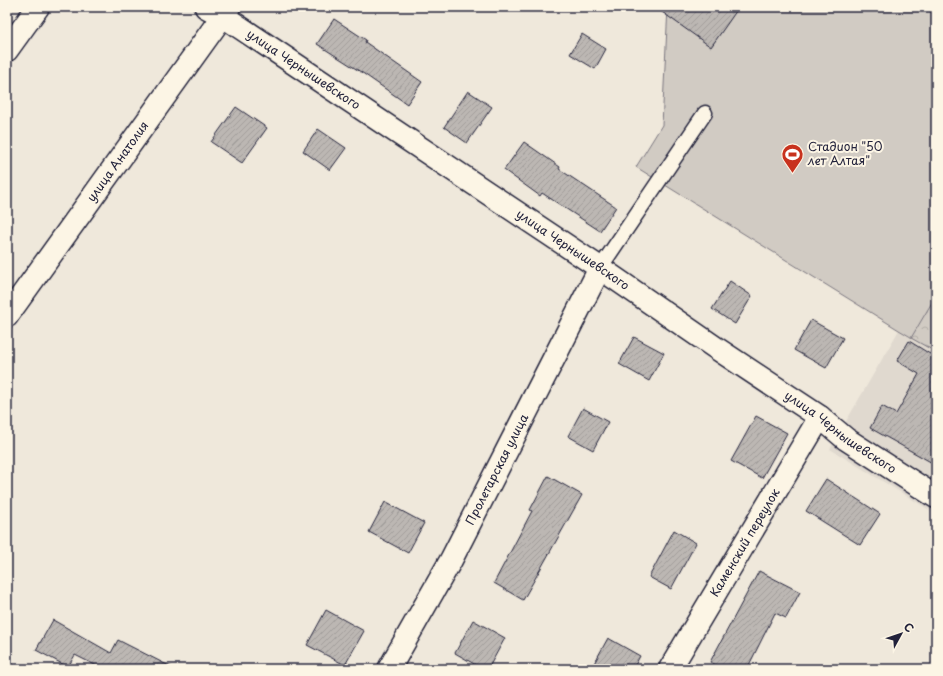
<svg xmlns="http://www.w3.org/2000/svg" width="943" height="676" viewBox="0 0 943 676" font-family="'Playpen Sans',sans-serif">
  <style>
    .built { fill: #e0d9cf }
    .grass { fill: #d1cbc3; stroke: #7a767f }
    .forest { fill: url(#forest-crowns); stroke: #7a767f }
    .building { fill: url(#building-hatch); stroke: #22223b }
    .lines { fill: none; stroke-linecap: round; stroke-linejoin: round }
    .service-casing { stroke: #22223b; stroke-width: 17 }
    .minor-casing { stroke: #22223b; stroke-width: 25 }
    .tertiary-casing { stroke: #22223b; stroke-width: 25 }
    .service { stroke: #fcf5e5; stroke-width: 14 }
    .minor { stroke: #fcf5e5; stroke-width: 22 }
    .tertiary { stroke: #fcf5e5; stroke-width: 22 }
    .labels { text-anchor: middle; stroke-width: 4; stroke-linejoin: round; paint-order: stroke }
    .street-label { font-size: 12px; fill: #22223b; stroke: #fcf5e5 }
    .poi-label { font-size: 12px; fill: #22223b; stroke: #fcf5e5; text-anchor: start }
  </style>
  <defs>
    <pattern id="forest-crowns" width="20" height="18" patternUnits="userSpaceOnUse"><rect width="20" height="18" fill="#d1cbc3"/><path d="M2 6a3 3 0 1 1 6 0M12 15a3 3 0 1 1 6 0" fill="none" stroke="#b3aea8"/></pattern>
    <pattern id="building-hatch" width="6" height="6" patternUnits="userSpaceOnUse"><rect width="6" height="6" fill="#bcb7b3"/><path d="M-1 1l2-2M0 6l6-6M5 7l2-2" fill="none" stroke="#a19d9b"/></pattern>
  </defs>
  <rect width="100%" height="100%" fill="#efe8db"/>
  <filter id="ink" filterUnits="userSpaceOnUse"><feTurbulence type="fractalNoise" baseFrequency=".025" numOctaves="2"/><feDisplacementMap in="SourceGraphic" scale="8" xChannelSelector="R" yChannelSelector="G"/><feConvolveMatrix kernelMatrix="1 2 1 2 8 2 1 2 1" color-interpolation-filters="sRGB"/></filter>
  <g filter="url(#ink)">
    <!-- built -->
    <path class="built" d="M 899,330 L 936,352 L 936,514 L 830,449 Z"/>
    <!-- grass -->
    <path class="grass" d="M 668,7 L 936,7 L 936,352 L 899,330 L 636,167 L 662,125 Z"/>
    <!-- forest -->
    <path class="forest" d="M 934,299 L 936,300 L 936,352 L 911,338 Z"/>
    <!-- building -->
    <g class="building">
      <path d="M 655,7 L 739,7 L 711,47 Z"/>
      <path d="M 334,19 L 366,40 L 365,42 L 422,82 L 407,104 L 364,74 L 317,44 Z"/>
      <path d="M 582,34 L 606,49 L 595,69 L 570,54 Z"/>
      <path d="M 468,91 L 492,107 L 467,143 L 444,127 Z"/>
      <path d="M 236,107 L 267,128 L 242,163 L 211,142 Z"/>
      <path d="M 318,129 L 346,148 L 330,170 L 303,151 Z"/>
      <path d="M 524,142 L 560,167 L 559,169 L 616,207 L 600,231 L 542,193 L 540,196 L 504,170 Z"/>
      <path d="M 730,281 L 752,296 L 735,324 L 712,309 Z"/>
      <path d="M 811,320 L 843,338 L 826,368 L 794,350 Z"/>
      <path d="M 634,337 L 664,353 L 649,381 L 619,364 Z"/>
      <path d="M 909,341 L 930,354 L 936,343 L 936,465 L 870,428 L 882,406 L 896,414 L 919,374 L 897,361 Z"/>
      <path d="M 583,408 L 608,422 L 593,450 L 568,436 Z"/>
      <path d="M 756,416 L 787,433 L 762,478 L 731,461 Z"/>
      <path d="M 548,476 L 582,495 L 523,600 L 494,583 L 532,511 L 530,510 Z"/>
      <path d="M 826,479 L 880,514 L 860,545 L 806,511 Z"/>
      <path d="M 385,502 L 424,523 L 408,553 L 369,532 Z"/>
      <path d="M 674,530 L 696,543 L 671,589 L 649,577 Z"/>
      <path d="M 759,571 L 800,592 L 786,618 L 775,613 L 747,669 L 724,669 L 710,662 Z"/>
      <path d="M 326,610 L 364,631 L 345,665 L 307,645 Z"/>
      <path d="M 53,620 L 111,653 L 118,640 L 175,669 L 103,669 L 75,655 L 68,667 L 36,650 Z"/>
      <path d="M 473,620 L 505,638 L 488,669 L 483,669 L 455,653 Z"/>
      <path d="M 608,638 L 640,656 L 633,669 L 591,669 Z"/>
    </g>
    <g class="lines">
      <defs>
        <path id="service" d="M 600,268 L 705,113"/>
        <g id="minor">
          <path id="s1" d="M 206,7 L 223,16 L 600,268 L 716,348 L 820,417 L 846,439 L 936,497"/>
          <path d="M 7,50 L 38,7"/>
          <path id="s2" d="M 389,669 L 451,560 L 600,268"/>
          <path id="s3" d="M 670,669 L 820,417"/>
        </g>
        <g id="tertiary">
          <path id="s4" d="M 7,316 L 229,7"/>
        </g>
      </defs>
      <!-- service casing -->
      <use href="#service" class="service-casing"/>
      <!-- minor casing -->
      <use href="#minor" class="minor-casing"/>
      <!-- tertiary casing -->
      <use href="#tertiary" class="tertiary-casing"/>
      <!-- service -->
      <use href="#service" class="service"/>
      <!-- minor -->
      <use href="#minor" class="minor"/>
      <!-- tertiary -->
      <use href="#tertiary" class="tertiary"/>
    </g>
  </g>
  <!-- icons -->
  <defs>
    <symbol id="stadium-pin" viewBox="-11 -11 22 30"><path d="M0 17L-7.5 6A9.5 9.5 0 1 1 7.5 6Z" fill="#c8321e" stroke="#fcf5e5"/><path d="M0-5a6.5 5 0 1 0 0 10a6.5 5 0 1 0 0-10ZM-3.5-1.8h7v3.6h-7Z" fill="#fff"/></symbol>
  </defs>
  <g fill-rule="evenodd">
    <use href="#stadium-pin" x="780" y="142" width="25" height="34"/>
  </g>
  <g class="labels">
    <!-- street labels -->
    <g class="street-label">
      <text dy="4" stroke="none"><textPath href="#s1" startOffset="116">улица Чернышевского</textPath></text>
      <text dy="4" stroke="none"><textPath href="#s4" startOffset="190">улица Анатолия</textPath></text>
      <text dy="4" stroke="none"><textPath href="#s1" startOffset="440">улица Чернышевского</textPath></text>
      <text dy="4" stroke="none"><textPath href="#s1" startOffset="764">улица Чернышевского</textPath></text>
      <text dy="4" stroke="none"><textPath href="#s2" startOffset="227">Пролетарская улица</textPath></text>
      <text dy="4" stroke="none"><textPath href="#s3" startOffset="147">Каменский переулок</textPath></text>
    </g>
    <!-- poi labels -->
    <g class="poi-label">
      <text x="808" y="151">Стадион "50<tspan x="808" dy="14">лет Алтая"</tspan></text>
    </g>
  </g>
  <!-- margin -->
  <rect width="943" height="676" fill="none" stroke="#fcf5e5" stroke-width="24"/>
  <rect x="12" y="12" width="919" height="652" fill="none" stroke="#22223b" stroke-width="1.5" filter="url(#ink)"/>
  <!-- north arrow -->
  <g transform="translate(901 634) rotate(50)" stroke="#fcf5e5" stroke-width="3" paint-order="stroke">
  <path d="M0-3L7 15L0 10L-7 15Z" fill="#22223b"/>
  <text y="-6" font-size="11" font-weight="bold" text-anchor="middle" fill="#22223b">С</text>
  </g>
</svg>
